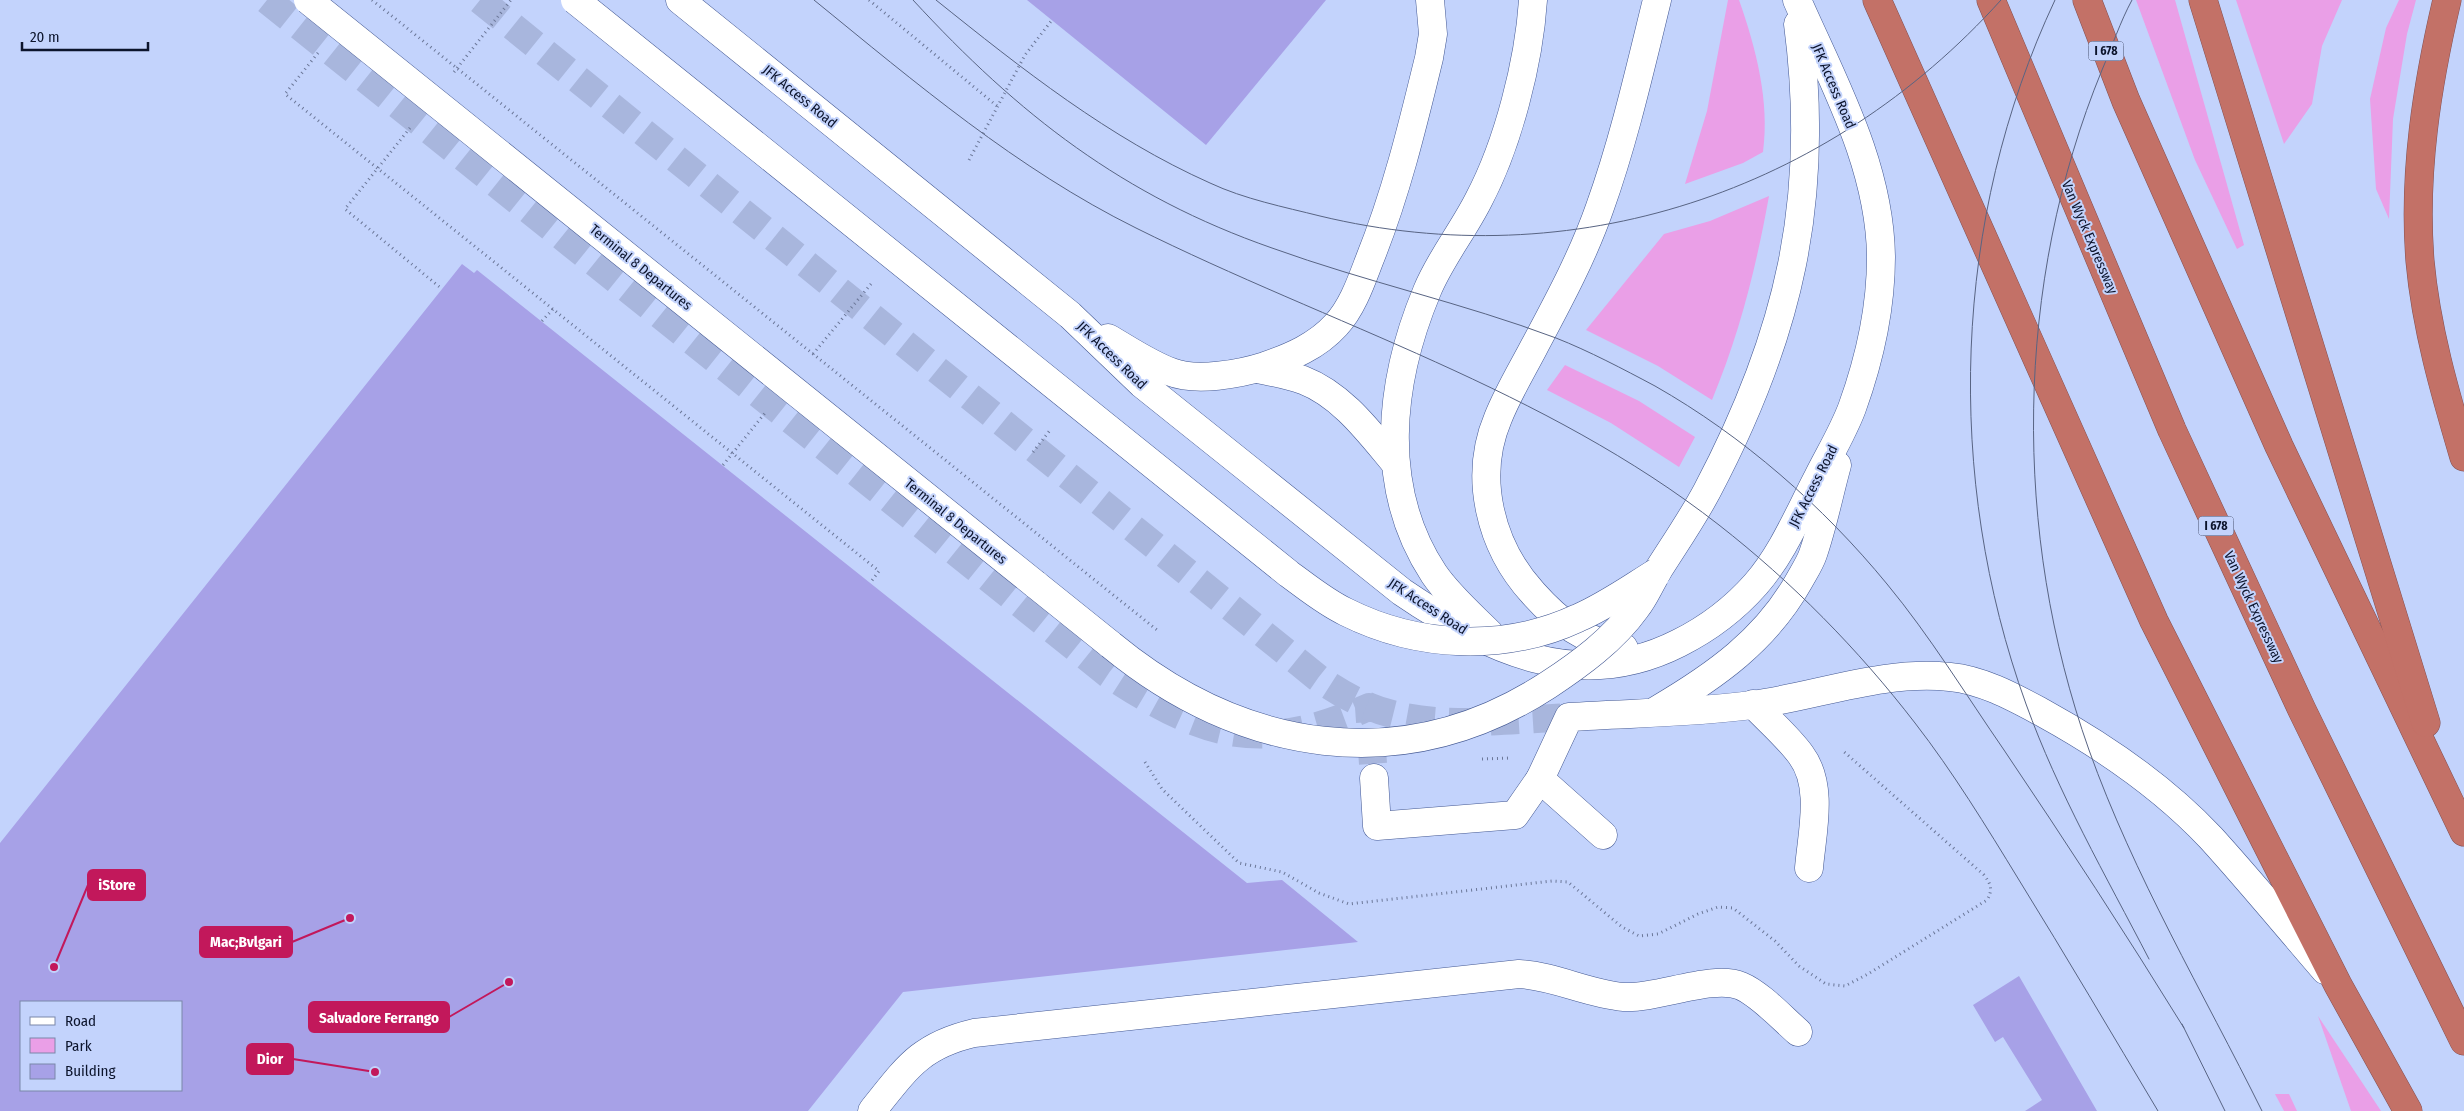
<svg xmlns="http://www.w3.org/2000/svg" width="2464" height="1111" viewBox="0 0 2464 1111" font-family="'Fira Sans Condensed',sans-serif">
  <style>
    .green { fill: #ea9fe7 }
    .building { fill: #a7a1e7; fill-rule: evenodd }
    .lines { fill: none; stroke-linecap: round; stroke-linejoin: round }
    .minor-tunnel { stroke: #a8b6dd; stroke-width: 28; stroke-dasharray: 28 14; stroke-linecap: butt }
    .minor-casing { stroke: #435893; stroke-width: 29 }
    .highway-casing { stroke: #835052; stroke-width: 29 }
    .path { stroke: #6b7798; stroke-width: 3; stroke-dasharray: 1 4; stroke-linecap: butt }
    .minor { stroke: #fff; stroke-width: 28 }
    .highway { stroke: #c37167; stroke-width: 28 }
    .tram { stroke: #586483; stroke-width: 1 }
    .minor-bridge-casing { stroke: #435893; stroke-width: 29; stroke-linecap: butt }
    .path-bridge { stroke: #6b7798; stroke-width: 3; stroke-dasharray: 1 4; stroke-linecap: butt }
    .minor-bridge { stroke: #fff; stroke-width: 28 }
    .labels { text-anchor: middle; stroke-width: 4; stroke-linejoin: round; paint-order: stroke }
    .shield { fill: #c3d3fc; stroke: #434d6a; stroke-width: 1 }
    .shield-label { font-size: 12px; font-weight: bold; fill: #0c142c }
    .street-label { font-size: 14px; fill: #0c142c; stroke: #c3d3fc }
    .leader { fill: none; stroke: #c2185b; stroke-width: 2 }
    .callout-dot { fill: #c2185b; stroke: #c3d3fc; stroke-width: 2 }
    .callout { fill: #c2185b; stroke: #c2185b; stroke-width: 2 }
    .callout-label { font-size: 15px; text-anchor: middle; font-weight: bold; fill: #fff }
  </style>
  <rect width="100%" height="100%" fill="#c3d3fc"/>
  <!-- green -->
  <g class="green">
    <path d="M 1728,0 L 1739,0 C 1756,48 1770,102 1763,152 L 1743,163 L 1685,184 L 1707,111 Z"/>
    <path d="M 2136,0 L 2175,0 L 2244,245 L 2237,249 L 2195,160 Z"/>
    <path d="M 2236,0 L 2342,0 L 2322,46 L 2312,104 L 2284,144 Z"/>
    <path d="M 2399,0 L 2416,0 L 2407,34 L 2393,119 L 2389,219 L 2376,189 L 2370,99 L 2386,28 Z"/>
    <path d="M 1769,196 C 1756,268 1740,332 1712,400 L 1658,366 L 1586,330 L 1664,234 L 1710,221 Z"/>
    <path d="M 1565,365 L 1639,401 L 1695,437 L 1679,467 L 1611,423 L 1547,390 Z"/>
    <path d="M 2318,1016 L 2381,1111 L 2351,1111 Z"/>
    <path d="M 2275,1094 L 2289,1094 L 2297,1111 L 2284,1111 Z"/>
  </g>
  <!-- building -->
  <g class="building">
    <path d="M 1027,0 L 1326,0 L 1206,145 Z"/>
    <path d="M 462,264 L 474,273 L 477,270 L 1247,883 L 1282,880 L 1358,942 L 903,992 L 808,1111 L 0,1111 L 0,843 ZM 21,1002 L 181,1002 L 181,1090 L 21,1090 Z"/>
    <path d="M 2019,976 L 2097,1111 L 2025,1111 L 2042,1100 L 2003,1037 L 1995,1042 L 1973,1005 Z"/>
  </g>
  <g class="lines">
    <!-- minor-tunnel -->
    <g class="minor-tunnel">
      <path d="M 267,0 L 1108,674 C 1205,738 1259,755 1369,707 L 1374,778"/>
      <path d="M 480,0 L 1318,678 C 1334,689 1350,699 1368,706 C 1426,731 1507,720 1569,717"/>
    </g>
    <defs>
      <g id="minor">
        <path d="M 680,0 L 1070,315 L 1142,384 L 1402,592 C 1487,650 1579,694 1679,643 C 1709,628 1734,609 1756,584 C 1783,553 1799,513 1818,477 C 1829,455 1843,432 1852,408 C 1869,361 1881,308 1881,257 C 1880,165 1833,82 1797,0"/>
        <path d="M 1108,338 C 1129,350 1149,364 1171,372 C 1196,382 1240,374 1265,366 C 1291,357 1317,346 1336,325 C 1352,308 1361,282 1369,261 C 1396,194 1412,128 1429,58 L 1433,34 L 1430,0"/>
        <path d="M 1258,369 C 1272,372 1289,375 1303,380 C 1342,395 1369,432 1395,463"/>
        <path d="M 1657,572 C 1674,545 1692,519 1707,491 C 1789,336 1821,199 1798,24"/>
        <path d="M 1035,584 L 1111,645"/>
        <path d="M 1490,634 C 1471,615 1449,596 1434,574 C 1377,488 1389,382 1427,291 C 1440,259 1463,231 1479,199 C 1508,144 1529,62 1533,0"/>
        <path d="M 1624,648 C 1585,643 1558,621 1533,593 C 1490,546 1473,477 1498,418 C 1508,393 1522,370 1534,347 C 1558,302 1583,256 1600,207 C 1624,140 1640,69 1657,0"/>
        <path d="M 1753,704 C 1769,721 1787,736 1801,755 C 1824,786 1812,832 1809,868"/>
        <path d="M 1657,710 C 1715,676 1766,640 1799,581 C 1804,572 1810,563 1813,554 C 1823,525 1829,494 1837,465"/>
        <path d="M 1374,778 L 1377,826 L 1515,815 L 1540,779 L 1569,717 C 1630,713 1692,713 1752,705 C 1818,696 1882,670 1950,677 C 1983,680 2015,698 2043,713 C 2103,746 2164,788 2211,838 C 2250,881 2287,926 2325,970"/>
        <path d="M 1540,779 L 1603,835"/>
        <path d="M 872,1111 C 906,1069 919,1046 974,1033 L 1519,974 C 1555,976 1588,994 1624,997 C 1657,999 1713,974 1741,986 C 1760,994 1782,1018 1798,1032"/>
      </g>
      <g id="highway">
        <path d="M 1877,0 L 2154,621 L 2338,985 L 2408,1111"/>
        <path d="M 1991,0 L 2172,430 L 2302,710 L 2464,1041"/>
        <path d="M 2087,0 L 2126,101 L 2279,446 L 2464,832"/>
        <path d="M 2203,0 L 2426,723"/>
        <path d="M 2447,0 C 2427,85 2413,173 2420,261 C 2426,328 2445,393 2464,457"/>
      </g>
    </defs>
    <!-- minor casing -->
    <use href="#minor" class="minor-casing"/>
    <!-- highway casing -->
    <use href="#highway" class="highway-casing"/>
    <!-- path -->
    <g class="path">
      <path d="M 372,0 L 1157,630"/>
      <path d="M 869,0 L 997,106"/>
      <path d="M 318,53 L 285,94 L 879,571 L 870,583"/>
      <path d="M 969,160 L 1025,55 L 1052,20"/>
      <path d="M 542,321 L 553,309"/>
      <path d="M 813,354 L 871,284"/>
      <path d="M 1033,452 L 1051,429"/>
      <path d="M 723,465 L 765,413"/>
      <path d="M 1482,759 L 1511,758"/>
      <path d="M 1145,762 L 1162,789 L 1239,863 L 1282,872 L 1319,893 L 1349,904 L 1552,881 L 1568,882 L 1622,927 L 1639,936 L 1658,934 L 1698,914 L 1718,907 L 1733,908 L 1775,941 L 1799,966 L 1826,984 L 1845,986 L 1868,974 L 1987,900 C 1993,890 1991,884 1984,875 L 1842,750"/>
    </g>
    <!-- minor -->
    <use href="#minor" class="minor"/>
    <!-- highway -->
    <use href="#highway" class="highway"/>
    <!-- tram -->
    <g class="tram">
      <path d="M 814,0 C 916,83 1017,169 1136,228 C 1331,325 1545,389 1719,525 C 1792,582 1858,649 1915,723 C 1953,772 1986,826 2019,880 C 2066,956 2112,1034 2158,1111"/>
      <path d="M 913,0 C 1019,115 1123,196 1272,248 C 1366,282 1463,303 1556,338 C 1589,351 1623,369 1655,386 C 1743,436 1823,506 1887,584 C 1930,636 1966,695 2004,750 C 2066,842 2126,934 2184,1028"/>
      <path d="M 936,0 C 1022,69 1109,138 1210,183 C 1244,199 1284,207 1320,216 C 1573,277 1827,193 2001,0"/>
      <path d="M 2055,0 C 1952,219 1944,477 2026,704 C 2058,793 2106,876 2149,959"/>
      <path d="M 2132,0 C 2120,22 2112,47 2102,70 C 2014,284 2012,533 2089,750 C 2134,876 2203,992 2262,1111"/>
      <path d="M 2182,1024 L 2225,1111"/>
    </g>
    <defs>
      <g id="minor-bridge">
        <path d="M 308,0 L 1035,584"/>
        <path d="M 575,0 L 1289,574 C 1307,587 1325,602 1346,612 C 1418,648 1505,652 1578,618 C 1606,606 1631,588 1657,572"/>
        <path d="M 1111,645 C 1241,752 1402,780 1548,685 C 1580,664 1613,640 1636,608 C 1644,598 1649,586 1655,576"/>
      </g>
    </defs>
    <!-- minor-bridge casing -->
    <use href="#minor-bridge" class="minor-bridge-casing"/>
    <!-- path-bridge -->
    <g class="path-bridge">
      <path d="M 454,72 L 511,0"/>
      <path d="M 410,128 L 345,209 L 442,289"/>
    </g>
    <!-- minor-bridge -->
    <use href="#minor-bridge" class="minor-bridge"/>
  </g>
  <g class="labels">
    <!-- shield labels -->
    <g class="shield">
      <rect x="2088.5" y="41.5" width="35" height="19" rx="4"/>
      <rect x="2198.5" y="516.5" width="35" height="19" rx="4"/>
    </g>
    <g class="shield-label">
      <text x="2106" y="55">I 678</text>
      <text x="2216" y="530">I 678</text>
    </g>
    <!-- street labels -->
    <g class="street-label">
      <text transform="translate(1834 86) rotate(67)" y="5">JFK Access Road</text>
      <text transform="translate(800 96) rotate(39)" y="5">JFK Access Road</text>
      <text transform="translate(2090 237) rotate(67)" y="5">Van Wyck Expressway</text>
      <text transform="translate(641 267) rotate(39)" y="5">Terminal 8 Departures</text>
      <text transform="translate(1112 355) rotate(44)" y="5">JFK Access Road</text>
      <text transform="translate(1813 486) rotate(-63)" y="5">JFK Access Road</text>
      <text transform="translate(956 521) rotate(39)" y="5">Terminal 8 Departures</text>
      <text transform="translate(1428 606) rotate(33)" y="5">JFK Access Road</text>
      <text transform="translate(2254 607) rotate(65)" y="5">Van Wyck Expressway</text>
    </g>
  </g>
  <!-- callouts -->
  <path class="leader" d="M54 967L88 885M350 918L292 942M509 982L449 1017M375 1072L293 1059"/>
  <g class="callout-dot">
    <circle cx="54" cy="967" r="5"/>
    <circle cx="350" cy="918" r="5"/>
    <circle cx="509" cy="982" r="5"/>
    <circle cx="375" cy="1072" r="5"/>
  </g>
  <g class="callout">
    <rect x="88" y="870" width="57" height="30" rx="5"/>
    <rect x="200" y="927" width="92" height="30" rx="5"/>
    <rect x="309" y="1002" width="140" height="30" rx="5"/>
    <rect x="247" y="1044" width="46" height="30" rx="5"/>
  </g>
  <g class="callout-label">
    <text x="117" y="890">iStore</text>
    <text x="246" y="947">Mac;Bvlgari</text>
    <text x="379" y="1023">Salvadore Ferrango</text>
    <text x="270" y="1064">Dior</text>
  </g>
  <!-- legend -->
  <rect x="20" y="1001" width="162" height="90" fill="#c3d3fc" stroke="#7a87a9"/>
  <rect x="30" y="1017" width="25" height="8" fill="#ffffff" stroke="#7a87a9"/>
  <text x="65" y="1026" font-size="15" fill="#0c142c">Road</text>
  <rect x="30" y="1038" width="25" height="15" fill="#ea9fe7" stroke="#7a87a9"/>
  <text x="65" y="1051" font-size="15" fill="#0c142c">Park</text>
  <rect x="30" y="1064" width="25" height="15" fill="#a7a1e7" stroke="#7a87a9"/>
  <text x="65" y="1076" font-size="15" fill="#0c142c">Building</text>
  <!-- scale -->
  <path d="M22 42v8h126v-8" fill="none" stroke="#0c142c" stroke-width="2.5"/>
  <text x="30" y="42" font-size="15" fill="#0c142c" stroke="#c3d3fc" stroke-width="4" paint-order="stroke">20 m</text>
</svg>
